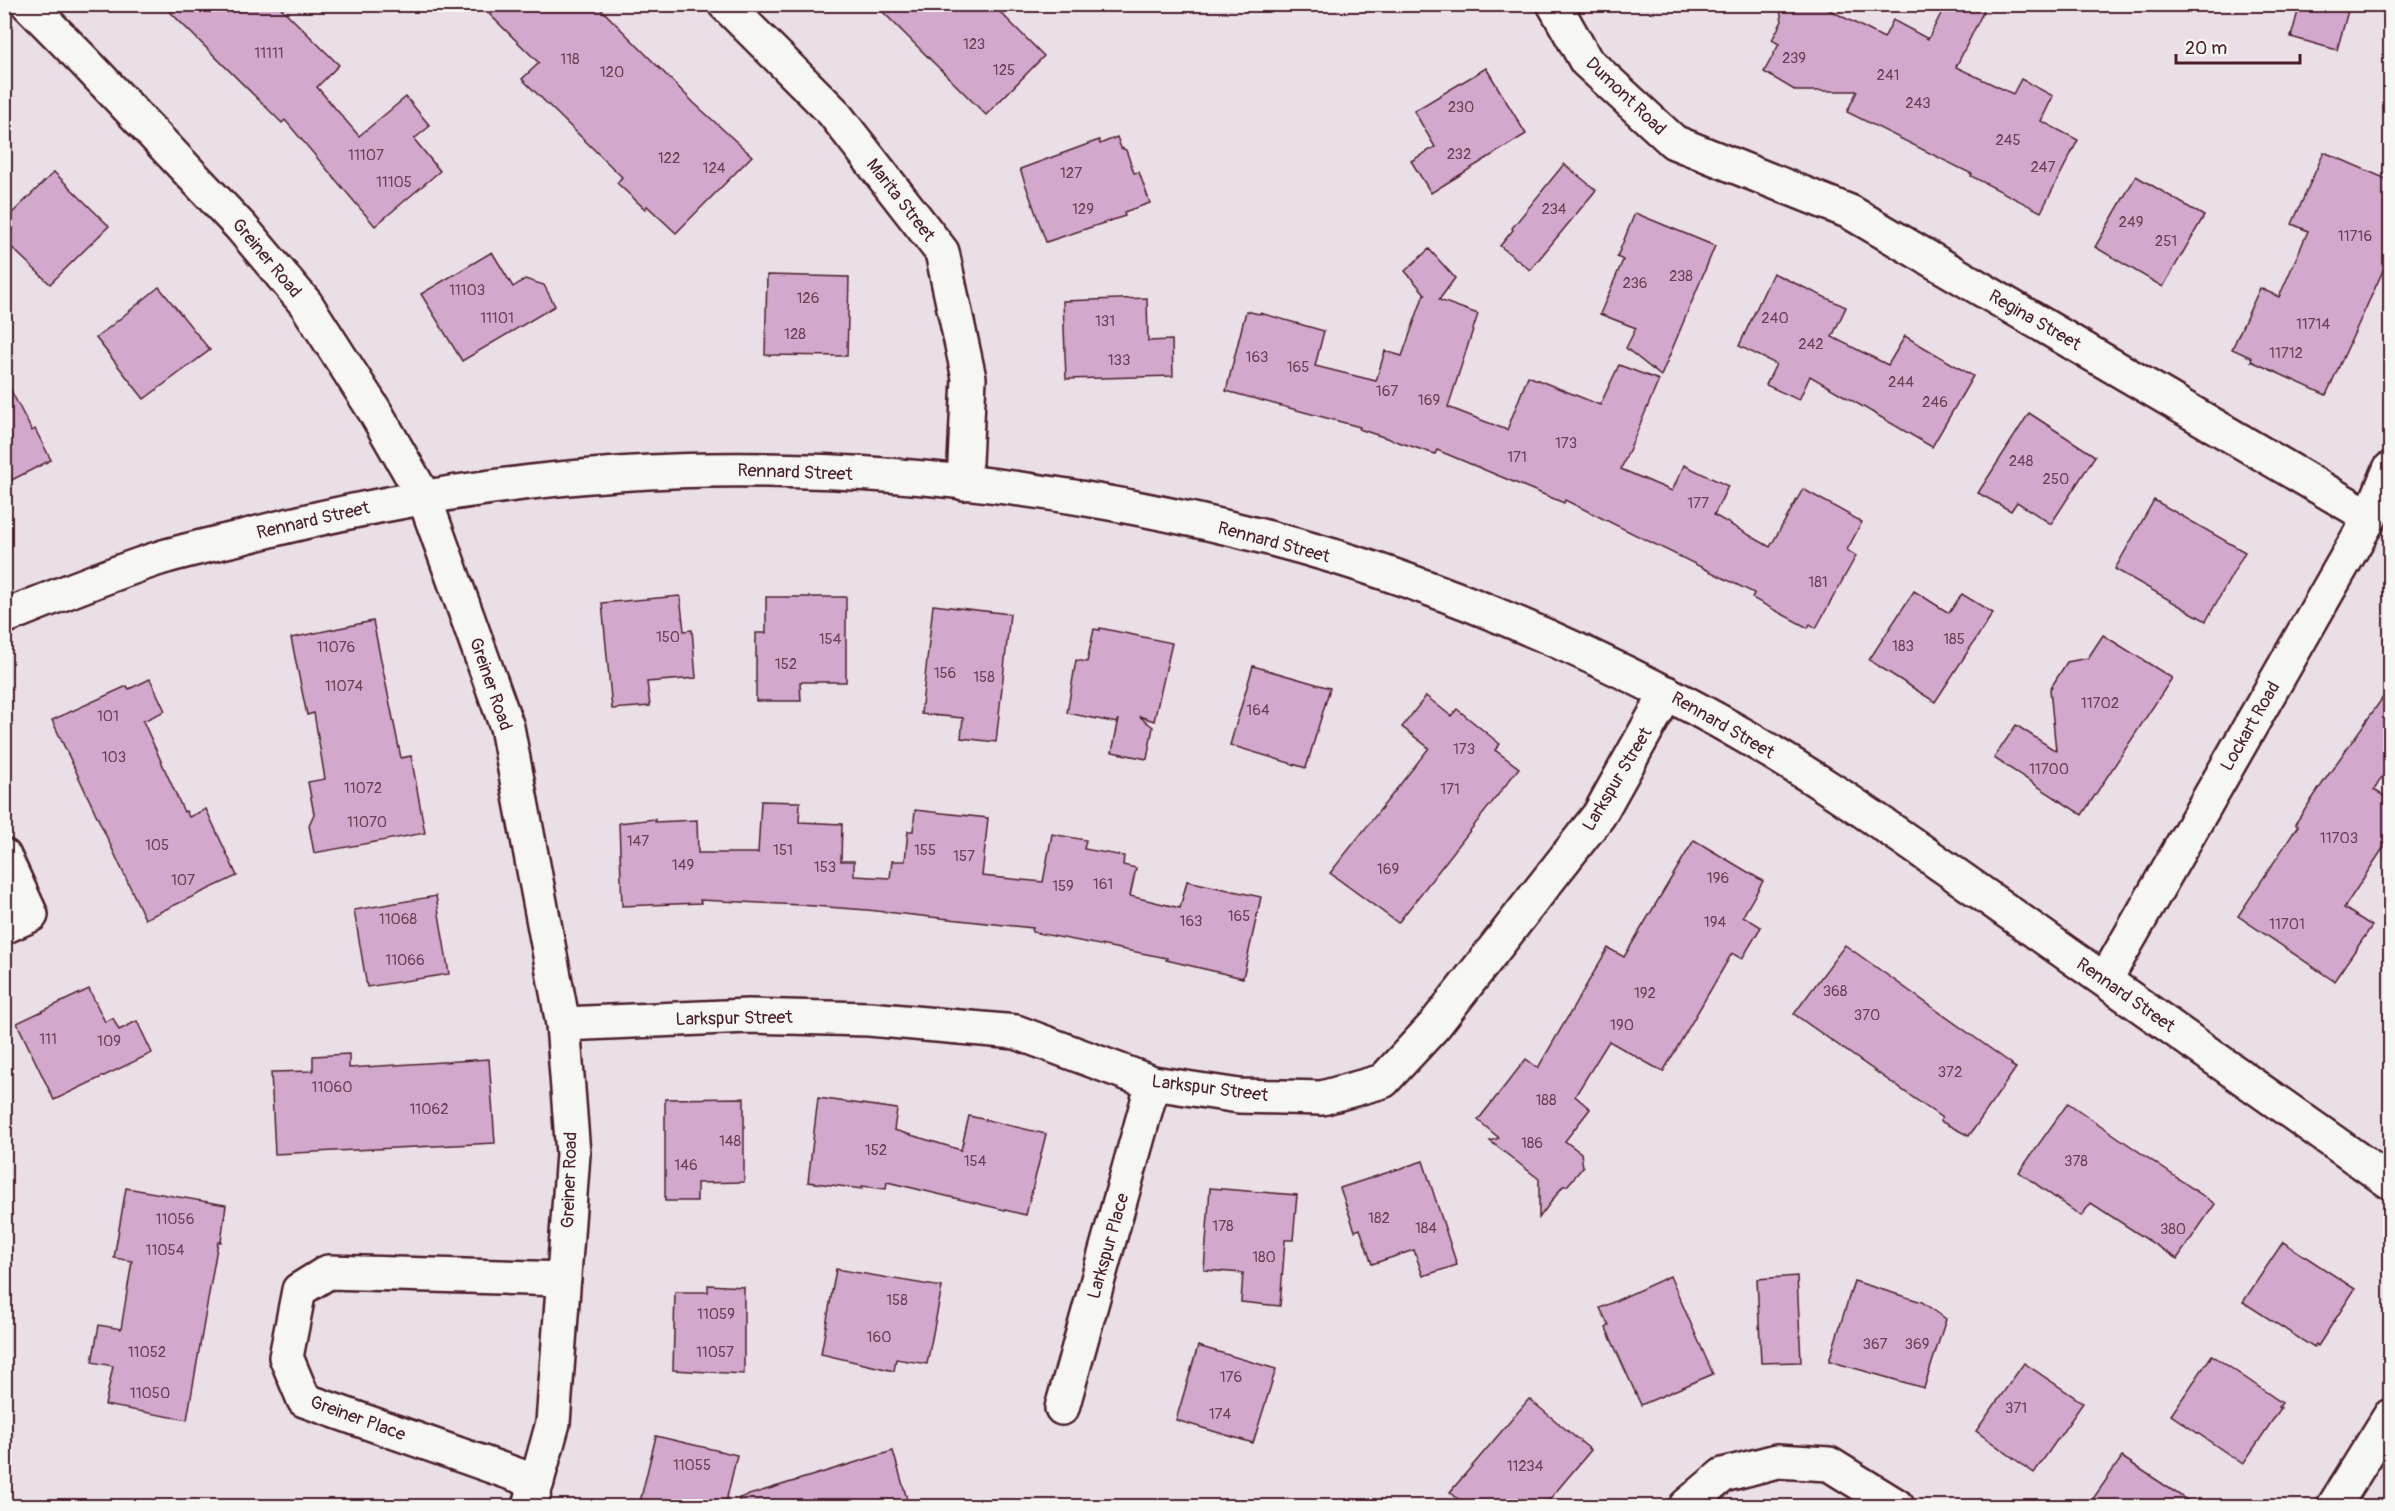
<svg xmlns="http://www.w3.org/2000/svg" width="2395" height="1511" viewBox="0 0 2395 1511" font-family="Pangolin,sans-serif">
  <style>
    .building { fill: #d2a8cd; stroke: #4a1f2b; stroke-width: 1.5 }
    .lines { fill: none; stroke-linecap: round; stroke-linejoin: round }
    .minor-casing { stroke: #4a1f2b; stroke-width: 38 }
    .minor { stroke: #f6f6f2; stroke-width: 33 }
    .labels { text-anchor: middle; stroke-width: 4.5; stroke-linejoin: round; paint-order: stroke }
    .number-label { font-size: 15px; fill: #6c4154 }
    .street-label { font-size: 18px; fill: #4a1f2b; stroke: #f6f6f2 }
  </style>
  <rect width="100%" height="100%" fill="#ebdfe7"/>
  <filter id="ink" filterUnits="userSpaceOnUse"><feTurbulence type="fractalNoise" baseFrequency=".0167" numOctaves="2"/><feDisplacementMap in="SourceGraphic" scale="12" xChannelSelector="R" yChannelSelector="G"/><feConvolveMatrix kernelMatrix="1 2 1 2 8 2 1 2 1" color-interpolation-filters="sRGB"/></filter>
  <g filter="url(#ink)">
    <!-- building -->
    <g class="building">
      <path d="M 162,4 L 277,4 L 339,65 L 317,87 L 359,136 L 406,97 L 430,126 L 414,139 L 440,171 L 375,226 L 285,120 L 282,123 Z"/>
      <path d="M 875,4 L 992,4 L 1044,56 L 986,115 Z"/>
      <path d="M 1779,4 L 1818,4 L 1884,38 L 1893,20 L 1928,39 L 1946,4 L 1987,4 L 1956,67 L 2013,94 L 2021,79 L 2053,96 L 2041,121 L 2078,140 L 2041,212 L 1971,176 L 1972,174 L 1847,112 L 1857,91 L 1796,91 L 1764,72 L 1779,44 L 1772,40 L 1782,21 Z"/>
      <path d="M 2300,4 L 2350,4 L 2337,50 L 2291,37 Z"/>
      <path d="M 480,5 L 597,5 L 694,103 L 752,156 L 676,233 L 647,206 L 645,209 L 617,183 L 622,177 L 522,79 L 539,63 Z"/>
      <path d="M 1486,68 L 1526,134 L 1431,193 L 1411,161 L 1435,147 L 1414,111 Z"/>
      <path d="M 1117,137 L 1121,148 L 1126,150 L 1134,173 L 1139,172 L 1150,203 L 1124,212 L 1125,216 L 1046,242 L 1020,169 L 1099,140 L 1100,144 Z"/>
      <path d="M 2324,152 L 2391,181 L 2391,253 L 2326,395 L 2251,361 L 2252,358 L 2232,349 L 2260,288 L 2279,297 L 2308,231 L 2292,224 Z"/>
      <path d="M 1564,164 L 1596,190 L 1530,270 L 1500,246 L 1513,230 L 1512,228 Z"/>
      <path d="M 54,172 L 109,226 L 50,284 L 4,240 L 4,221 Z"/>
      <path d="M 2136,176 L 2204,216 L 2163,287 L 2095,247 Z"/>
      <path d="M 1635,213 L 1715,246 L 1661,376 L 1626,348 L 1636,328 L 1600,314 L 1623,260 L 1617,257 Z"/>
      <path d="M 1429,249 L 1455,278 L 1439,300 L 1478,314 L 1448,407 L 1507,430 L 1528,376 L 1600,405 L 1619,365 L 1659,380 L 1621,469 L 1672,491 L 1684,465 L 1728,486 L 1714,515 L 1770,547 L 1803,489 L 1862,522 L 1847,550 L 1856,556 L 1816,628 L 1810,624 L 1808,628 L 1752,598 L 1754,593 L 1565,500 L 1564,503 L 1437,450 L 1435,454 L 1359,429 L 1360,427 L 1226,391 L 1246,311 L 1259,314 L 1260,313 L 1324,331 L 1315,366 L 1376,381 L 1385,351 L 1402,356 L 1424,294 L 1426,295 L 1405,271 Z"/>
      <path d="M 492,252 L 513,287 L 525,279 L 544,285 L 555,306 L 462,361 L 421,294 Z"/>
      <path d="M 1773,273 L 1846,307 L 1832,337 L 1888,365 L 1905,336 L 1973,376 L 1932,447 L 1810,376 L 1799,400 L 1766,385 L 1776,364 L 1739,346 Z"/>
      <path d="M 767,275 L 849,277 L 847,356 L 765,355 Z"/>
      <path d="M 159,287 L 210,350 L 144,399 L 96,338 Z"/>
      <path d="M 1147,298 L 1148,341 L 1172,340 L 1173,376 L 1066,379 L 1063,301 Z"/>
      <path d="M 4,377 L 32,431 L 35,429 L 51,460 L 4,484 Z"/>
      <path d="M 2029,413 L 2095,456 L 2051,524 L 2017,502 L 2011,511 L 1978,493 Z"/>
      <path d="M 2154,500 L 2245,552 L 2206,621 L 2115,569 Z"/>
      <path d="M 1914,591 L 1949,613 L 1962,594 L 1993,613 L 1935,702 L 1869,660 Z"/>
      <path d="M 680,596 L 684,631 L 692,630 L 696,678 L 647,682 L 650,706 L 612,709 L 602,603 Z"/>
      <path d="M 766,597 L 846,597 L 846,682 L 800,682 L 801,701 L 756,701 L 756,633 L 766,633 Z"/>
      <path d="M 933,605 L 1010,614 L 996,742 L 961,738 L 963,718 L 921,714 Z"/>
      <path d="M 373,621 L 401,758 L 411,756 L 425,833 L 314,853 L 309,825 L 314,814 L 308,782 L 325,779 L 314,713 L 307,715 L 291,638 Z"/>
      <path d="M 1100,628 L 1172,643 L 1154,721 L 1139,716 L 1153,727 L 1147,759 L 1112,752 L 1119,719 L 1117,723 L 1067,713 L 1076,660 L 1087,662 L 1094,629 L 1100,630 Z"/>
      <path d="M 2103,635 L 2172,678 L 2082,815 L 1994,758 L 2016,725 L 2056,751 L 2050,689 L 2067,662 L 2088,658 Z"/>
      <path d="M 1253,666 L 1330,688 L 1306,768 L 1230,745 Z"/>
      <path d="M 150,679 L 165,711 L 143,721 L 184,812 L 186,811 L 189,817 L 206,809 L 237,876 L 145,919 L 52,720 L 127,686 L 129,689 Z"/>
      <path d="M 2391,686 L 2391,762 L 2374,790 L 2391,800 L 2391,836 L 2344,908 L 2372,926 L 2334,981 L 2238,916 L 2298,826 L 2295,824 L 2331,771 Z"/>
      <path d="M 1426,696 L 1451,716 L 1457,709 L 1500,744 L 1495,750 L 1519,768 L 1398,923 L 1330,873 L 1429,748 L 1402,727 Z"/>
      <path d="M 761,801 L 800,802 L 799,822 L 842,824 L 841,861 L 854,861 L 854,876 L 890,878 L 892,861 L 905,861 L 908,831 L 913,831 L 915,810 L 988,818 L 982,876 L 1043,882 L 1052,834 L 1086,840 L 1084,849 L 1124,856 L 1123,865 L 1136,868 L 1130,896 L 1180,908 L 1187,881 L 1261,897 L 1243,978 L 1166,960 L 1167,958 L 1032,932 L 1033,928 L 867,910 L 800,905 L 700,900 L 701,903 L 622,906 L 619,823 L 655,819 L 655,822 L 697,820 L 698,853 L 758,853 Z"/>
      <path d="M 1694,840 L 1763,881 L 1743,916 L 1761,927 L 1742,959 L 1732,953 L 1663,1072 L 1609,1041 L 1575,1096 L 1590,1109 L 1565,1141 L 1581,1153 L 1583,1167 L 1567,1186 L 1563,1186 L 1539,1218 L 1539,1179 L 1490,1141 L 1499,1138 L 1478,1120 L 1526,1059 L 1538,1068 L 1608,948 L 1624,957 Z"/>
      <path d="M 436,896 L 449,974 L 367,987 L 354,910 Z"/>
      <path d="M 1845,945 L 2012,1064 L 2011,1065 L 2016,1068 L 1969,1136 L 1940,1121 L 1942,1118 L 1794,1014 Z"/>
      <path d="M 89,989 L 105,1022 L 113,1018 L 119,1030 L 137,1021 L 152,1053 L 54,1100 L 17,1023 Z"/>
      <path d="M 349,1054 L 349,1068 L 489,1059 L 495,1143 L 275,1154 L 271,1072 L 313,1071 L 313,1056 Z"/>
      <path d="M 744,1098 L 744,1182 L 697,1183 L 697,1201 L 665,1201 L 665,1099 Z"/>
      <path d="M 818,1098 L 897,1109 L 894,1130 L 961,1150 L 969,1116 L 1046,1134 L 1026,1215 L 887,1182 L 886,1189 L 862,1186 L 862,1189 L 808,1182 Z"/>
      <path d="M 2068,1103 L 2215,1204 L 2177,1259 L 2091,1203 L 2081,1216 L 2019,1172 Z"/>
      <path d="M 1423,1161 L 1457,1265 L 1423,1276 L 1414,1250 L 1372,1264 L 1360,1229 L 1355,1231 L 1340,1188 Z"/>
      <path d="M 126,1188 L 226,1205 L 221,1242 L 218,1242 L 187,1420 L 105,1405 L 113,1366 L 92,1362 L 99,1325 L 121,1329 L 132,1261 L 114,1258 Z"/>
      <path d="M 1210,1188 L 1297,1195 L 1293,1240 L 1285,1240 L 1280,1306 L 1241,1302 L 1243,1273 L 1204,1270 Z"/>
      <path d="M 2283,1242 L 2355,1289 L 2318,1346 L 2316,1344 L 2314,1348 L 2243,1302 Z"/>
      <path d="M 836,1269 L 942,1287 L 927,1364 L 896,1359 L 894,1371 L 821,1354 Z"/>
      <path d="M 1670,1276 L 1713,1374 L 1641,1405 L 1606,1328 L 1609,1326 L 1600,1308 Z"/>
      <path d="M 1797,1276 L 1801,1362 L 1761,1363 L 1757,1279 Z"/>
      <path d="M 1854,1281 L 1922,1302 L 1946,1319 L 1924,1388 L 1829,1361 Z"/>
      <path d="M 708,1285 L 744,1287 L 744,1374 L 673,1370 L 675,1292 L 708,1292 Z"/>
      <path d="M 1198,1346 L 1276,1369 L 1253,1443 L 1176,1420 Z"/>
      <path d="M 2212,1355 L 2282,1403 L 2279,1407 L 2281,1408 L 2243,1464 L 2171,1415 Z"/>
      <path d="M 2024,1363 L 2083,1403 L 2034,1473 L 1976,1431 Z"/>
      <path d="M 1529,1399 L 1591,1450 L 1544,1506 L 1466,1506 L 1450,1492 Z"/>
      <path d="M 656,1436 L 737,1455 L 725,1506 L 639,1506 Z"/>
      <path d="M 893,1451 L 909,1506 L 740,1506 L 739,1498 Z"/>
      <path d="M 2122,1457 L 2196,1506 L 2088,1506 Z"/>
    </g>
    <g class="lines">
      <defs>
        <g id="minor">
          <path d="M 28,4 L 86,63 L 241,227 L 306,304 L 374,410 L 424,497 L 507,727 L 563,1024 L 573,1154 L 553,1423 L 530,1506"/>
          <path d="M 725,4 L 833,112 L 942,252 L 969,378 L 964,483"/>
          <path d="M 1554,4 L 1586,61 L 1674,142 L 1850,212 L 2370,517"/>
          <path d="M 4,617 C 57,596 109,574 163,557 C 188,550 213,544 239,538 C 410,493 589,467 766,470 C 934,472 1106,496 1269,538 C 1405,573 1542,630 1668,694 C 1792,757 1905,839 2018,919 C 2142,1007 2266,1094 2390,1182"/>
          <path d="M 4,856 L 31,915 L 4,927"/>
          <path d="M 2105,980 L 2370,517 L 2390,469"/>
          <path d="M 563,1024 L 748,1016 L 869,1019 L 1016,1032 L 1153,1083 L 1239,1096 L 1322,1098 L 1383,1081 L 1434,1026 L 1599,815 L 1667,693"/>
          <path d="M 1062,1408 L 1153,1083"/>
          <path d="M 537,1482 L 304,1400 L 286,1357 L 299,1290 L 328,1272 L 564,1279"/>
          <path d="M 1686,1506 L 1723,1475 L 1777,1461 L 1829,1464 L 1897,1506"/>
          <path d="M 2334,1506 L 2390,1416"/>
        </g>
      </defs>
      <!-- minor casing -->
      <use href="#minor" class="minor-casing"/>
      <!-- minor -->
      <use href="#minor" class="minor"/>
    </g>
  </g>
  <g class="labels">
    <!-- number labels -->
    <g class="number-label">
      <text x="974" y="49">123</text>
      <text x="269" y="58">11111</text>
      <text x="1794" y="63">239</text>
      <text x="570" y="64">118</text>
      <text x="1004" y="75">125</text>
      <text x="612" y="77">120</text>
      <text x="1888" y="80">241</text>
      <text x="1918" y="108">243</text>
      <text x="1461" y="112">230</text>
      <text x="2008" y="145">245</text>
      <text x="1459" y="159">232</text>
      <text x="366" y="160">11107</text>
      <text x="669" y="163">122</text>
      <text x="2043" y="172">247</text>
      <text x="714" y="173">124</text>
      <text x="1071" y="178">127</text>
      <text x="394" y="187">11105</text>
      <text x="1083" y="214">129</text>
      <text x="1554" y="214">234</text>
      <text x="2131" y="227">249</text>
      <text x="2355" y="241">11716</text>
      <text x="2166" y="246">251</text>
      <text x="1681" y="281">238</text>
      <text x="1635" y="288">236</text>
      <text x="467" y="295">11103</text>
      <text x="808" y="303">126</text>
      <text x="497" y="323">11101</text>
      <text x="1775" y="323">240</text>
      <text x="1105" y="326">131</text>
      <text x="2313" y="329">11714</text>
      <text x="795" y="339">128</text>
      <text x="1811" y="349">242</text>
      <text x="2286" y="358">11712</text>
      <text x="1257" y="362">163</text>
      <text x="1119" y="365">133</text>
      <text x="1298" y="372">165</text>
      <text x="1901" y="387">244</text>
      <text x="1387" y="396">167</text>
      <text x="1429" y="405">169</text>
      <text x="1935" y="407">246</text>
      <text x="1566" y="448">173</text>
      <text x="1517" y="462">171</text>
      <text x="2021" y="466">248</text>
      <text x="2056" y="484">250</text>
      <text x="1698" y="508">177</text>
      <text x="1818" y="587">181</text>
      <text x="668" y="642">150</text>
      <text x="830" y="644">154</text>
      <text x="1954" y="644">185</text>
      <text x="1903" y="651">183</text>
      <text x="336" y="652">11076</text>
      <text x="786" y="669">152</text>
      <text x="945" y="678">156</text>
      <text x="984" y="682">158</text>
      <text x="344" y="691">11074</text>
      <text x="2100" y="708">11702</text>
      <text x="1258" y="715">164</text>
      <text x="108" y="721">101</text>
      <text x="1464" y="754">173</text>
      <text x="114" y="762">103</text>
      <text x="2049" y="774">11700</text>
      <text x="363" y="793">11072</text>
      <text x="1450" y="794">171</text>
      <text x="367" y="827">11070</text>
      <text x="2339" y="843">11703</text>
      <text x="638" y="846">147</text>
      <text x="157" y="850">105</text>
      <text x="783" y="855">151</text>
      <text x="925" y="855">155</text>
      <text x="964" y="861">157</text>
      <text x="683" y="870">149</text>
      <text x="825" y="872">153</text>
      <text x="1388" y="874">169</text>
      <text x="1718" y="883">196</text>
      <text x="183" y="885">107</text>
      <text x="1103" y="889">161</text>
      <text x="1063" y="891">159</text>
      <text x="1239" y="921">165</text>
      <text x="398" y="924">11068</text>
      <text x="1191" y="926">163</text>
      <text x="1715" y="927">194</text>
      <text x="2287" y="929">11701</text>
      <text x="405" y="965">11066</text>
      <text x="1835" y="996">368</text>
      <text x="1645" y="998">192</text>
      <text x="1867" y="1020">370</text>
      <text x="1622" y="1030">190</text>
      <text x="48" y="1044">111</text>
      <text x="109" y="1046">109</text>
      <text x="1950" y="1077">372</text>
      <text x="332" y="1092">11060</text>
      <text x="1546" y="1105">188</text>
      <text x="429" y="1114">11062</text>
      <text x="730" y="1146">148</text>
      <text x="1532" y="1148">186</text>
      <text x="876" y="1155">152</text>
      <text x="975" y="1166">154</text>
      <text x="2076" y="1166">378</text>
      <text x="686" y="1170">146</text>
      <text x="1379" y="1223">182</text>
      <text x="175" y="1224">11056</text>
      <text x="1223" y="1231">178</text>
      <text x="1426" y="1233">184</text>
      <text x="2173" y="1234">380</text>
      <text x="165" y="1255">11054</text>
      <text x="1264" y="1262">180</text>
      <text x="897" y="1305">158</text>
      <text x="716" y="1319">11059</text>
      <text x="879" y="1342">160</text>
      <text x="1875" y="1349">367</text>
      <text x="1917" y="1349">369</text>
      <text x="147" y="1357">11052</text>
      <text x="715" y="1357">11057</text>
      <text x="1231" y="1382">176</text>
      <text x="150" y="1398">11050</text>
      <text x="2016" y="1413">371</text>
      <text x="1220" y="1419">174</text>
      <text x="692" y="1470">11055</text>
      <text x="1525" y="1471">11234</text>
    </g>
    <!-- street labels -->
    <g class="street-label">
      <text transform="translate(1626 96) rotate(44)" y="6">Dumont Road</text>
      <text transform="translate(901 200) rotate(52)" y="6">Marita Street</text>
      <text transform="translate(267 258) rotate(50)" y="6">Greiner Road</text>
      <text transform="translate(2035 320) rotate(30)" y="6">Regina Street</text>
      <text transform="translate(795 472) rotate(2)" y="6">Rennard Street</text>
      <text transform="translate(313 520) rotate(-13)" y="6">Rennard Street</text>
      <text transform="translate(1274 542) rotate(15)" y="6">Rennard Street</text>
      <text transform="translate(491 684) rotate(71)" y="6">Greiner Road</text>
      <text transform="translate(1723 725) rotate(30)" y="6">Rennard Street</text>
      <text transform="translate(2250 726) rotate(-60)" y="6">Lockart Road</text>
      <text transform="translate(1617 779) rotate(-59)" y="6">Larkspur Street</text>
      <text transform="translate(2126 995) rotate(35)" y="6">Rennard Street</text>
      <text transform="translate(734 1018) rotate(-1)" y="6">Larkspur Street</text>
      <text transform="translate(1210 1088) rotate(7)" y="6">Larkspur Street</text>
      <text transform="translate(569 1180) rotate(-88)" y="6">Greiner Road</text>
      <text transform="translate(1108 1246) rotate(-74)" y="6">Larkspur Place</text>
      <text transform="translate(358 1418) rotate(20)" y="6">Greiner Place</text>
    </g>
  </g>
  <!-- margin -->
  <rect width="2395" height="1511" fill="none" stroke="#f6f6f2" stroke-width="24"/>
  <rect x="12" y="12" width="2371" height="1487" fill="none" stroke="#4a1f2b" stroke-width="2" filter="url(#ink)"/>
  <!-- scale -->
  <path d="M2176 54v9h124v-9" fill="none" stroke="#4a1f2b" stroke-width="3"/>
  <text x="2185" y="54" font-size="18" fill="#4a1f2b" stroke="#f6f6f2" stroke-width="4.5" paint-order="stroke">20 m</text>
</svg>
